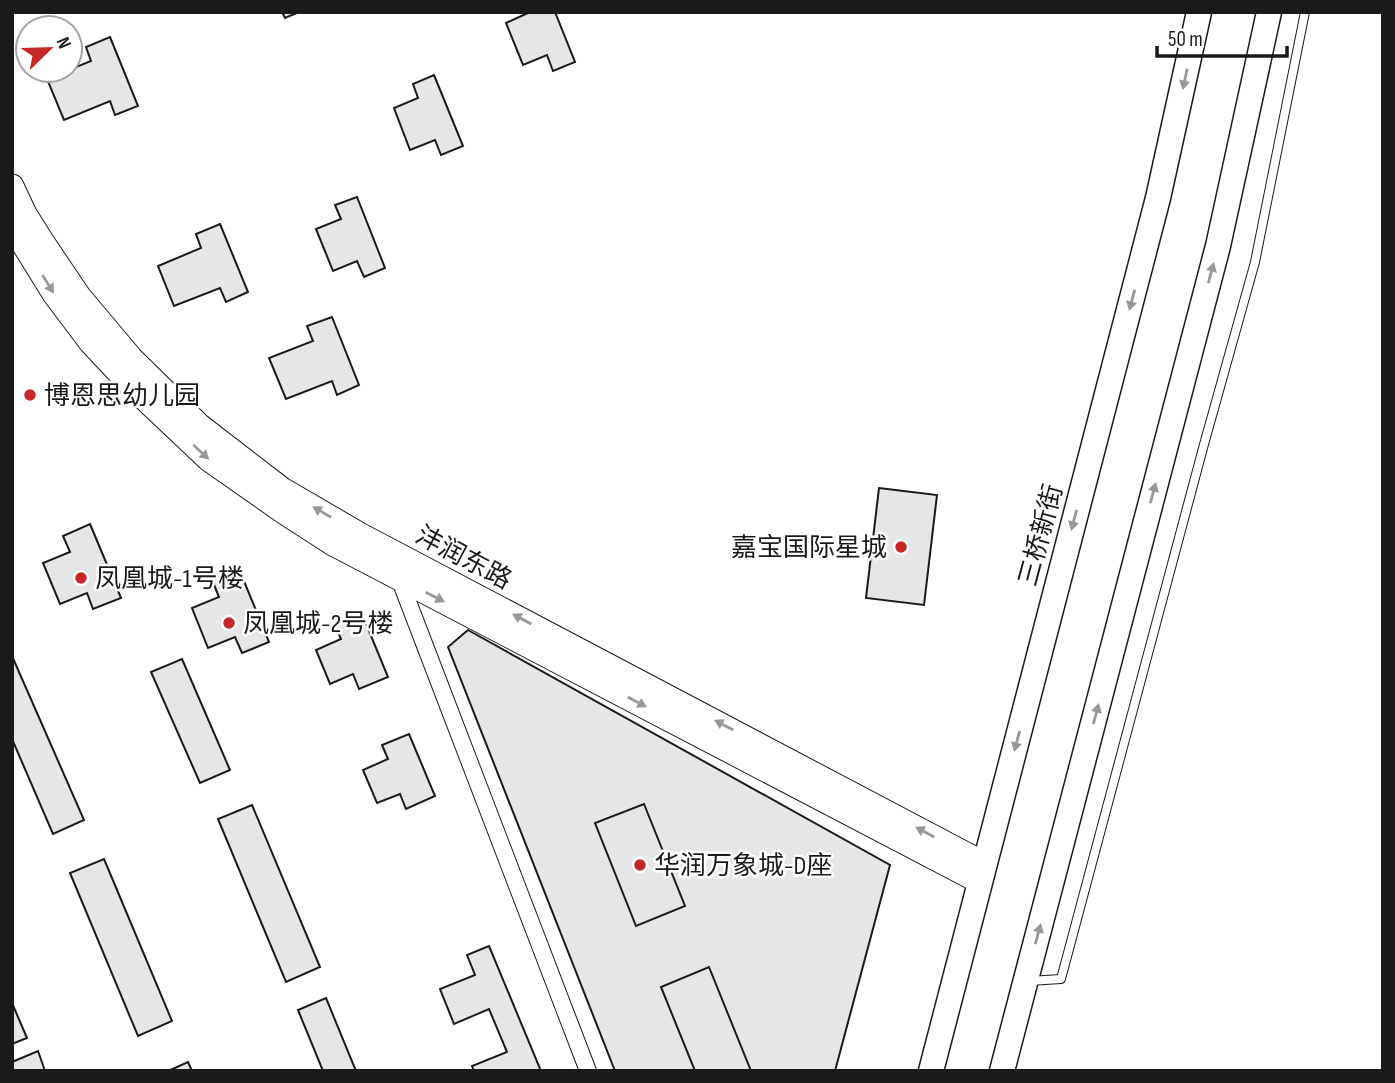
<svg xmlns="http://www.w3.org/2000/svg" width="1395" height="1083" viewBox="0 0 1395 1083" font-family="'Sofia Sans Condensed','Noto Sans SC',sans-serif">
  <style>
    .building { fill: #e6e6e6; stroke: #1a1a1a; stroke-width: 2 }
    .lines { fill: none; stroke-linecap: round; stroke-linejoin: round }
    .lane-casing { stroke: #1a1a1a; stroke-width: 10 }
    .street-casing { stroke: #1a1a1a; stroke-width: 18 }
    .secondary-casing { stroke: #1a1a1a; stroke-width: 25 }
    .primary-casing { stroke: #1a1a1a; stroke-width: 27 }
    .lane { stroke: #fff; stroke-width: 8 }
    .street { stroke: #fff; stroke-width: 16 }
    .secondary { stroke: #fff; stroke-width: 23 }
    .primary { stroke: #fff; stroke-width: 24 }
    .oneway { fill: #989898 }
    .poi-dot { fill: #c62828; stroke: #fff; stroke-width: 2.5 }
    .labels { text-anchor: middle; stroke-width: 5; stroke-linejoin: round; paint-order: stroke }
    .poi-label { font-size: 26px; fill: #1a1a1a; stroke: #fff; text-anchor: start }
    .street-label { font-size: 26px; fill: #1a1a1a; stroke: #fff }
  </style>
  <rect width="100%" height="100%" fill="#fff"/>
  <!-- building -->
  <g class="building">
    <path d="M 282,12 L 299,12 L 285,18 Z"/>
    <path d="M 530,12 L 555,12 L 575,62 L 553,71 L 547,55 L 523,65 L 506,23 Z"/>
    <path d="M 110,37 L 138,106 L 115,115 L 110,101 L 64,120 L 47,79 L 91,61 L 86,47 Z"/>
    <path d="M 434,75 L 463,146 L 441,155 L 435,140 L 410,150 L 394,108 L 418,98 L 413,84 Z"/>
    <path d="M 357,197 L 385,268 L 364,277 L 357,261 L 333,271 L 316,229 L 341,219 L 335,205 Z"/>
    <path d="M 220,224 L 248,292 L 226,302 L 220,288 L 174,306 L 158,266 L 201,248 L 196,234 Z"/>
    <path d="M 332,317 L 359,385 L 337,395 L 332,381 L 286,399 L 269,358 L 313,341 L 307,326 Z"/>
    <path d="M 879,488 L 937,495 L 924,605 L 866,598 Z"/>
    <path d="M 90,524 L 121,598 L 93,609 L 87,593 L 60,604 L 43,563 L 70,552 L 63,536 Z"/>
    <path d="M 239,569 L 269,642 L 242,653 L 235,637 L 208,648 L 192,608 L 219,597 L 212,580 Z"/>
    <path d="M 362,614 L 388,677 L 359,689 L 353,674 L 330,684 L 316,650 L 341,639 L 335,625 Z"/>
    <path d="M 468,630 L 890,865 L 835,1071 L 615,1071 L 448,647 Z"/>
    <path d="M 12,656 L 84,820 L 53,834 L 12,739 Z"/>
    <path d="M 182,659 L 230,770 L 200,783 L 151,672 Z"/>
    <path d="M 409,734 L 435,796 L 406,809 L 400,794 L 377,803 L 363,770 L 388,759 L 382,745 Z"/>
    <path d="M 644,804 L 685,906 L 636,926 L 595,823 Z"/>
    <path d="M 252,805 L 320,967 L 286,982 L 218,819 Z"/>
    <path d="M 104,859 L 172,1021 L 138,1036 L 70,873 Z"/>
    <path d="M 489,946 L 541,1071 L 474,1071 L 472,1066 L 507,1052 L 489,1009 L 454,1024 L 440,989 L 475,975 L 467,955 Z"/>
    <path d="M 709,967 L 751,1071 L 695,1071 L 661,987 Z"/>
    <path d="M 326,998 L 356,1071 L 323,1071 L 298,1010 Z"/>
    <path d="M 12,1003 L 27,1038 L 12,1044 Z"/>
    <path d="M 38,1051 L 45,1071 L 12,1071 L 12,1062 Z"/>
    <path d="M 188,1062 L 192,1071 L 168,1071 Z"/>
  </g>
  <g class="lines">
    <defs>
      <path id="lane" d="M 1029,981 L 1061,979 L 1203,448 L 1255,262 L 1305,12"/>
      <path id="street" d="M 399,578 L 588,1071"/>
      <g id="secondary">
        <path d="M 12,186 L 25,214 L 42,241 L 79,296 L 132,359 L 199,425 L 282,489 L 361,535 L 985,864"/>
        <path d="M 12,226 L 54,294 L 91,343 L 134,389 L 208,459 L 282,511 L 333,544 L 980,882"/>
      </g>
      <g id="primary">
        <path d="M 931,1071 L 1158,198 L 1199,12"/>
        <path d="M 1002,1071 L 1218,246 L 1269,12"/>
      </g>
    </defs>
    <!-- lane casing -->
    <use href="#lane" class="lane-casing"/>
    <!-- street casing -->
    <use href="#street" class="street-casing"/>
    <!-- secondary casing -->
    <use href="#secondary" class="secondary-casing"/>
    <!-- primary casing -->
    <use href="#primary" class="primary-casing"/>
    <!-- lane -->
    <use href="#lane" class="lane"/>
    <!-- street -->
    <use href="#street" class="street"/>
    <!-- secondary -->
    <use href="#secondary" class="secondary"/>
    <!-- primary -->
    <use href="#primary" class="primary"/>
  </g>
  <!-- one-way arrows -->
  <defs><path id="oneway-solid" d="M-6-.8H1V-3.2L6.5 0L1 3.2V.8H-6Z" transform="scale(1.75)"/></defs>
  <g class="oneway">
    <use href="#oneway-solid" transform="translate(1185 79) rotate(102)"/>
    <use href="#oneway-solid" transform="translate(1211 273) rotate(-75)"/>
    <use href="#oneway-solid" transform="translate(48 284) rotate(58)"/>
    <use href="#oneway-solid" transform="translate(1132 300) rotate(105)"/>
    <use href="#oneway-solid" transform="translate(201 452) rotate(43)"/>
    <use href="#oneway-solid" transform="translate(1153 493) rotate(-75)"/>
    <use href="#oneway-solid" transform="translate(322 512) rotate(-150)"/>
    <use href="#oneway-solid" transform="translate(1074 520) rotate(105)"/>
    <use href="#oneway-solid" transform="translate(435 597) rotate(27)"/>
    <use href="#oneway-solid" transform="translate(522 619) rotate(-152)"/>
    <use href="#oneway-solid" transform="translate(637 702) rotate(28)"/>
    <use href="#oneway-solid" transform="translate(1096 714) rotate(-75)"/>
    <use href="#oneway-solid" transform="translate(724 725) rotate(-152)"/>
    <use href="#oneway-solid" transform="translate(1017 741) rotate(105)"/>
    <use href="#oneway-solid" transform="translate(925 832) rotate(-152)"/>
    <use href="#oneway-solid" transform="translate(1038 934) rotate(-75)"/>
  </g>
  <!-- markers -->
  <g class="poi-dot">
    <circle cx="30" cy="395" r="7"/>
    <circle cx="901" cy="547" r="7"/>
    <circle cx="81" cy="578" r="7"/>
    <circle cx="229" cy="623" r="7"/>
    <circle cx="640" cy="865" r="7"/>
  </g>
  <g class="labels">
    <!-- poi labels -->
    <g class="poi-label">
      <text x="44" y="404">博恩思幼儿园</text>
      <text x="887" y="556" text-anchor="end">嘉宝国际星城</text>
      <text x="95" y="587">凤凰城-1号楼</text>
      <text x="243" y="632">凤凰城-2号楼</text>
      <text x="654" y="874">华润万象城-D座</text>
    </g>
    <!-- street labels -->
    <g class="street-label">
      <text transform="translate(1040 535) rotate(-75)" y="9">三桥新街</text>
      <text transform="translate(464 557) rotate(28)" y="9">沣润东路</text>
    </g>
  </g>
  <!-- border -->
  <rect width="1395" height="1083" fill="none" stroke="#1a1a1a" stroke-width="28"/>
  <!-- north arrow -->
  <g transform="translate(49 49) rotate(67)"><circle r="33" fill="#ffffff" stroke="#a3a3a3" stroke-width="2"/>
  <path d="M0-5L12 26L0 18L-12 26Z" fill="#c62828"/>
  <text y="-10" font-size="19" font-weight="bold" text-anchor="middle" fill="#1a1a1a">N</text>
  </g>
  <!-- scale -->
  <path d="M1157 46v10h130v-10" fill="none" stroke="#1a1a1a" stroke-width="3.5"/>
  <text x="1168" y="46" font-size="21" fill="#1a1a1a" stroke="#ffffff" stroke-width="5" paint-order="stroke">50 m</text>
</svg>
